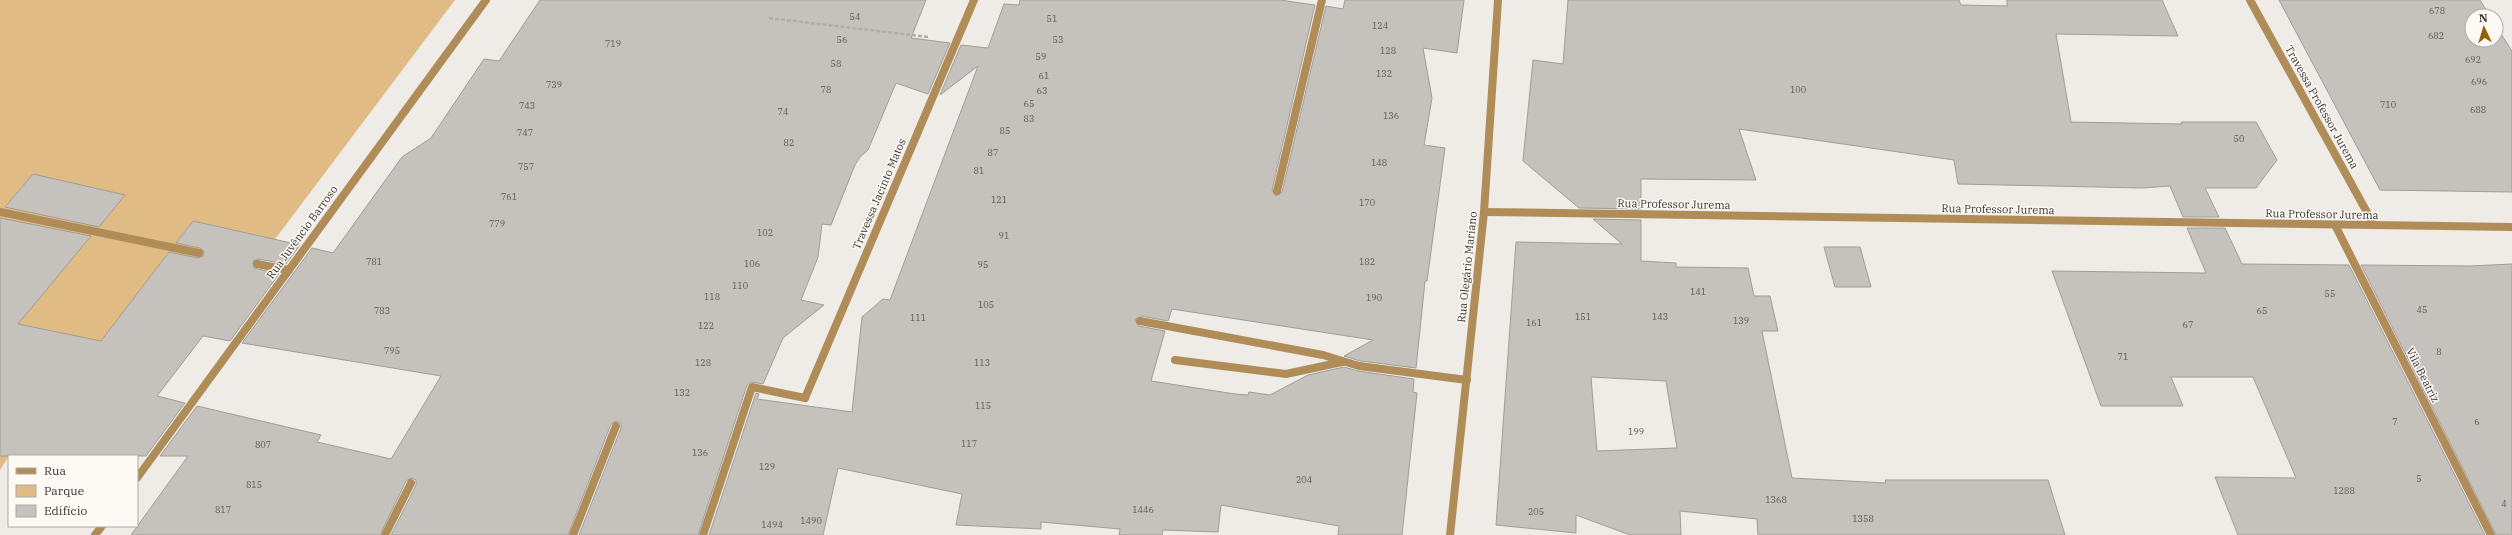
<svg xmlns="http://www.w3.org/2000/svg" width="2512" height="535" viewBox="0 0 2512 535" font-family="'IBM Plex Serif',serif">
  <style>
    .green { fill: #e0bb84 }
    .building { fill: #c5c2bd; stroke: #a09d99; fill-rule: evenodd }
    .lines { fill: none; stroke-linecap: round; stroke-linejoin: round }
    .path { stroke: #afada9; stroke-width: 2.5; stroke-dasharray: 4 2; stroke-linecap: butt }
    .lane { stroke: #b08d58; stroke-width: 8 }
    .street { stroke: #b08d58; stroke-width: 8 }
    .labels { text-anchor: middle; stroke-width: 3; stroke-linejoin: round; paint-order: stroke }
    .number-label { font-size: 9px; fill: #595855 }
    .street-label { font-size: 11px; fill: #353432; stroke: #fdf9f5 }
  </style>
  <rect width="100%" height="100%" fill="#efece7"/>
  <!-- green -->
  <path class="green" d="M 0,0 L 455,0 L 112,456 L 9,456 L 0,470 Z"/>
  <!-- building -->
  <g class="building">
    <path d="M 540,0 L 926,0 L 911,38 L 950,43 L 928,94 L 896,83 L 868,150 L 860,157 L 855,165 L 831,225 L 822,224 L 818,257 L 801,300 L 824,305 L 783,338 L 763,384 L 751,382 L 747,385 L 698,535 L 579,535 L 621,428 L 621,423 L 616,421 L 611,424 L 568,535 L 391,535 L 416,485 L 416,480 L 411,478 L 406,481 L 380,535 L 131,535 L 188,456 L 160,456 L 197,406 L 321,435 L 317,442 L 391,459 L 441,376 L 242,343 L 312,248 L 333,253 L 402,157 L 431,138 L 484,59 L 499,61 Z"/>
    <path d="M 1020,0 L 1280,0 L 1315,5 L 1272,190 L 1276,196 L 1282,192 L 1326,6 L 1343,9 L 1345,0 L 1464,0 L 1457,53 L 1423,48 L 1432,98 L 1424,145 L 1445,148 L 1427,281 L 1425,281 L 1416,368 L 1360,361 L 1344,356 L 1373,340 L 1172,309 L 1168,321 L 1141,316 L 1135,320 L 1139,326 L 1165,331 L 1151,381 L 1235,394 L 1248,395 L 1249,392 L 1270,395 L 1308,375 L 1344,367 L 1358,371 L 1414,379 L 1413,392 L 1417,393 L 1402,535 L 1338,535 L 1339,526 L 1221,505 L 1218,532 L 1163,530 L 1162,535 L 1119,535 L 1120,529 L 1041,522 L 1041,529 L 956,525 L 962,494 L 838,468 L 823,535 L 709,535 L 756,393 L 759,394 L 757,399 L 852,412 L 862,317 L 883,299 L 890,300 L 978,66 L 940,95 L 961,45 L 988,48 L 1004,4 L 1019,5 Z"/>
    <path d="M 1568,0 L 1959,0 L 1961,5 L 2007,6 L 2007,0 L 2162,0 L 2178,36 L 2056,34 L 2071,122 L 2182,124 L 2181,122 L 2256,122 L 2277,160 L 2256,188 L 2205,188 L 2219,217 L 2183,217 L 2170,186 L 2142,188 L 1958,184 L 1954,160 L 1739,129 L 1756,180 L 1641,179 L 1641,209 L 1579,208 L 1523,161 L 1533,60 L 1563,64 Z"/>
    <path d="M 2279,0 L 2480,0 L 2490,16 L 2472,16 L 2472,40 L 2496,40 L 2496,26 L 2512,51 L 2512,192 L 2380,190 Z"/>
    <path d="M 33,174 L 125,195 L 99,227 L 5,207 Z"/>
    <path d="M 0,218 L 91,236 L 18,324 L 101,341 L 169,252 L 198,258 L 203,256 L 204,251 L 200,248 L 176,243 L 193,221 L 300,245 L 286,264 L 258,259 L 253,261 L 254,268 L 279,274 L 230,341 L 203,336 L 157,396 L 185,403 L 146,456 L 0,456 Z"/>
    <path d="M 1593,219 L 1641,220 L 1641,261 L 1676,263 L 1676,267 L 1748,268 L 1754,296 L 1770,296 L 1778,331 L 1762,331 L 1792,478 L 1886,483 L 1885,480 L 2048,480 L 2065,535 L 1758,535 L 1757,519 L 1680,511 L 1681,535 L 1630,535 L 1576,515 L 1576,533 L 1496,525 L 1516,242 L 1622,244 ZM 1591,377 L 1666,381 L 1677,448 L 1597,451 Z"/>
    <path d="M 2187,228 L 2225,228 L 2242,264 L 2349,265 L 2485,535 L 2238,535 L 2215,477 L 2296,478 L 2253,377 L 2171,377 L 2183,406 L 2101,406 L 2052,271 L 2206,273 Z"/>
    <path d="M 1824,247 L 1860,247 L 1871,287 L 1835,287 Z"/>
    <path d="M 2512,264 L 2512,535 L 2496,535 L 2361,265 L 2470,266 Z"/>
  </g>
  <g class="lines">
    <!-- path -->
    <path class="path" d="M 769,18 L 928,37"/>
    <!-- lane -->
    <g class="lane">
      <path d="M 1277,191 L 1322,0"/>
      <path d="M 0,212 L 199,253"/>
      <path d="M 2335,225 L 2491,535"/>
      <path d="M 257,264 L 289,270"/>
      <path d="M 1140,321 L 1323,355 L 1359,366 L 1467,380"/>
      <path d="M 1175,360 L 1286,374 L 1342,362"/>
      <path d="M 385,535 L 411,483"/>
      <path d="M 573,535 L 616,426"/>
      <path d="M 703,535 L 752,387 L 805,398"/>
    </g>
    <!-- street -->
    <g class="street">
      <path d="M 2250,0 L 2374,225"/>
      <path d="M 1484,212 L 2512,227"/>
      <path d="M 805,398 L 974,0"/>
      <path d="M 137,478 L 486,0"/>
      <path d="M 95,535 L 102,526"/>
      <path d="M 1450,535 L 1484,212 L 1498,0"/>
    </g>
  </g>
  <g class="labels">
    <!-- number labels -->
    <g class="number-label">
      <text x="2437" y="14">678</text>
      <text x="855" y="20">54</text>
      <text x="1052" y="22">51</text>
      <text x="1380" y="29">124</text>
      <text x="2436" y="39">682</text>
      <text x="842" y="43">56</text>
      <text x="1058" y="43">53</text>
      <text x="613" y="47">719</text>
      <text x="1388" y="54">128</text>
      <text x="1041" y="60">59</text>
      <text x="2473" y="63">692</text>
      <text x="836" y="67">58</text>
      <text x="1384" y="77">132</text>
      <text x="1044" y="79">61</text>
      <text x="2479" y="85">696</text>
      <text x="554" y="88">739</text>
      <text x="826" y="93">78</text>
      <text x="1798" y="93">100</text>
      <text x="1042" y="94">63</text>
      <text x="1029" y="107">65</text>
      <text x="2388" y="108">710</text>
      <text x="527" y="109">743</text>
      <text x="2478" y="113">688</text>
      <text x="783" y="115">74</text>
      <text x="1391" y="119">136</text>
      <text x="1029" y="122">83</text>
      <text x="1005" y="134">85</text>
      <text x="525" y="136">747</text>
      <text x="2239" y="142">50</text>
      <text x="789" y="146">82</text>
      <text x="993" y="156">87</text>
      <text x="1379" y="166">148</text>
      <text x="526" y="170">757</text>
      <text x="979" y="174">81</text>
      <text x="509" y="200">761</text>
      <text x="999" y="203">121</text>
      <text x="1367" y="206">170</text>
      <text x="497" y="227">779</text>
      <text x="765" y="236">102</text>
      <text x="1004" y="239">91</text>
      <text x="374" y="265">781</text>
      <text x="1367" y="265">182</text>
      <text x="752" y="267">106</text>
      <text x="983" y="268">95</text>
      <text x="740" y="289">110</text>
      <text x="1698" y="295">141</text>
      <text x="2330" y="297">55</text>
      <text x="712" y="300">118</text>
      <text x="1374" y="301">190</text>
      <text x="986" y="308">105</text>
      <text x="2422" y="313">45</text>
      <text x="382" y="314">783</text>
      <text x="2262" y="314">65</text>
      <text x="1583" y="320">151</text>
      <text x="1660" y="320">143</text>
      <text x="918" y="321">111</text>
      <text x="1741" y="324">139</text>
      <text x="1534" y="326">161</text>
      <text x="2188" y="328">67</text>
      <text x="706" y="329">122</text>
      <text x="392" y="354">795</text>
      <text x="2439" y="355">8</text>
      <text x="2123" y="360">71</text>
      <text x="703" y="366">128</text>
      <text x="982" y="366">113</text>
      <text x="682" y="396">132</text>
      <text x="983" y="409">115</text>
      <text x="2395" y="425">7</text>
      <text x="2477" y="425">6</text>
      <text x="1636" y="435">199</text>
      <text x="969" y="447">117</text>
      <text x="263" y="448">807</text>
      <text x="700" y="456">136</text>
      <text x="767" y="470">129</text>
      <text x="2419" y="482">5</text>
      <text x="1304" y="483">204</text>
      <text x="254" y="488">815</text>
      <text x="2344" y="494">1288</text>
      <text x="1776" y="503">1368</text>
      <text x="2504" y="507">4</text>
      <text x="223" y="513">817</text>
      <text x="1143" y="513">1446</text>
      <text x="1536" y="515">205</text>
      <text x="1863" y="522">1358</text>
      <text x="811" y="524">1490</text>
      <text x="772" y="528">1494</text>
    </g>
    <!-- street labels -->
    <g class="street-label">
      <text transform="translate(2322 107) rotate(61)" y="4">Travessa Professor Jurema</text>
      <text transform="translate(879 194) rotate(-67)" y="4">Travessa Jacinto Matos</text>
      <text transform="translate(1674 204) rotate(1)" y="4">Rua Professor Jurema</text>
      <text transform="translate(1998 209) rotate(1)" y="4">Rua Professor Jurema</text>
      <text transform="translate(2322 214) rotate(1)" y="4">Rua Professor Jurema</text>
      <text transform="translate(302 232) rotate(-54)" y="4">Rua Juvêncio Barroso</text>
      <text transform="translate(1467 267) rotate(-84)" y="4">Rua Olegário Mariano</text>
      <text transform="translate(2423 375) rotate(63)" y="4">Vila Beatriz</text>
    </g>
  </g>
  <!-- legend -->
  <rect x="8" y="455" width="130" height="72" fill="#fdf9f5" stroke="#adaaa7"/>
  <rect x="16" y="468" width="20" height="6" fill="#b08d58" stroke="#adaaa7"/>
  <text x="44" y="475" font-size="12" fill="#353432">Rua</text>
  <rect x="16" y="485" width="20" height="12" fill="#e0bb84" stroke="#adaaa7"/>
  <text x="44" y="495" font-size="12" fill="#353432">Parque</text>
  <rect x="16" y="505" width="20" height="12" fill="#c5c2bd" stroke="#adaaa7"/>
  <text x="44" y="515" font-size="12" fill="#353432">Edifício</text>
  <!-- north arrow -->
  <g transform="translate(2484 28) rotate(356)"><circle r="19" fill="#fdf9f5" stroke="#adaaa7"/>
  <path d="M0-3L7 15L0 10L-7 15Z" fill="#8f6209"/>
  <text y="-6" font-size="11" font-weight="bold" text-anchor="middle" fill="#353432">N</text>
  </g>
</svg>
